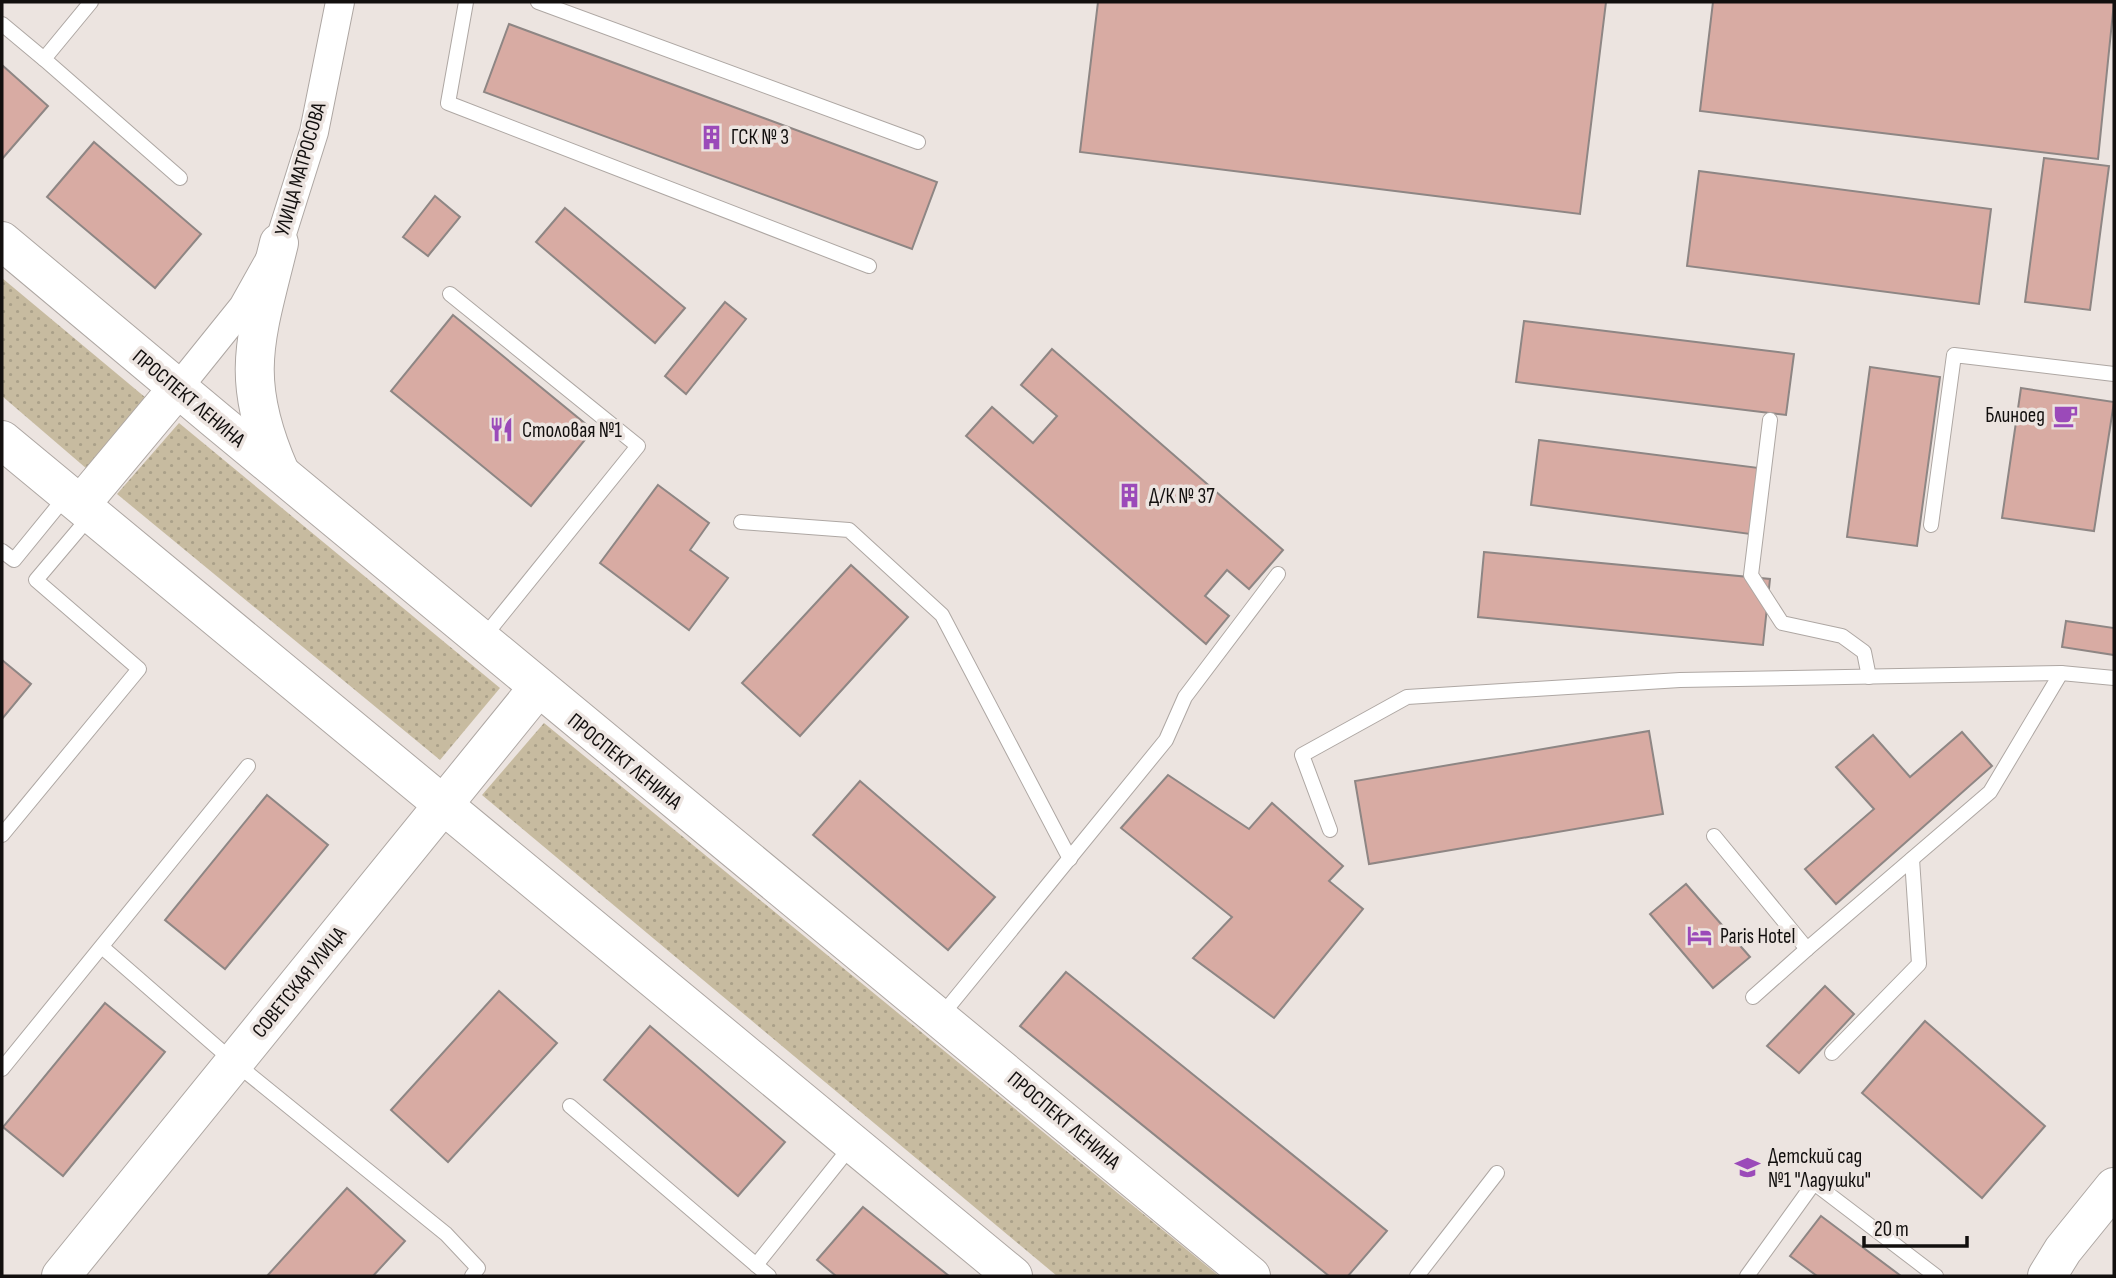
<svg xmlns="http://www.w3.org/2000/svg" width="2116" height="1278" viewBox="0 0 2116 1278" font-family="'Sofia Sans Condensed',sans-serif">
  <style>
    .grass { fill: url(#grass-dots) }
    .building { fill: #d8aba3; stroke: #8e8684; stroke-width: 2 }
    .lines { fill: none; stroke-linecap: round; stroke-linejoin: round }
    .lane-casing { stroke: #aea7a3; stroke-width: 16 }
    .street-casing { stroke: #aea7a3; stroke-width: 30 }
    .secondary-casing { stroke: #aea7a3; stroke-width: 40 }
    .lane { stroke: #fff; stroke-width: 14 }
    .street { stroke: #fff; stroke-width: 28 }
    .secondary { stroke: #fff; stroke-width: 38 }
    .labels { text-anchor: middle; stroke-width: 7; stroke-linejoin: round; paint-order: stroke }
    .poi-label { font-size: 21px; fill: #120f0e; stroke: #ece4e0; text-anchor: start }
    .street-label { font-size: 21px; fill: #120f0e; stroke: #ece4e0 }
  </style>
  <defs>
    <pattern id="grass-dots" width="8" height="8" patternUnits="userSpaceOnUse" patternTransform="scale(1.75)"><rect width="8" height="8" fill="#c7bba0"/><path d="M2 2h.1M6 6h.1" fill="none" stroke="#aaa089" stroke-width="1.8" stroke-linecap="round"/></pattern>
  </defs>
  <rect width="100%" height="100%" fill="#ece4e0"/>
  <!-- grass -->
  <g class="grass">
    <path d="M 2,278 L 146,398 L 87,469 L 2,396 Z"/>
    <path d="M 179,423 L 500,688 L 440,760 L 117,494 Z"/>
    <path d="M 544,723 L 1219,1276 L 1057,1276 L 482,795 Z"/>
  </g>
  <!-- building -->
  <g class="building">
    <path d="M 1098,2 L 1606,2 L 1580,214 L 1080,152 Z"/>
    <path d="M 1713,2 L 2114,2 L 2098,159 L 1700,111 Z"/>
    <path d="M 509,24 L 937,182 L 912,249 L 484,92 Z"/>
    <path d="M 2,65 L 48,106 L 2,159 Z"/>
    <path d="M 94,142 L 201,234 L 155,288 L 47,197 Z"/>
    <path d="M 2044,158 L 2109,166 L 2090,310 L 2025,302 Z"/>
    <path d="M 1699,171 L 1991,209 L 1979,304 L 1687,266 Z"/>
    <path d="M 435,196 L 460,217 L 428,256 L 403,237 Z"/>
    <path d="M 565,208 L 685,308 L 655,343 L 536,242 Z"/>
    <path d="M 725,302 L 746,319 L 686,394 L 665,376 Z"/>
    <path d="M 453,315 L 593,430 L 531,506 L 391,391 Z"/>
    <path d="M 1524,321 L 1794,354 L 1786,415 L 1516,382 Z"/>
    <path d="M 1052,349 L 1283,550 L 1249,589 L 1227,570 L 1205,596 L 1229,616 L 1206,644 L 966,436 L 992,407 L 1033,443 L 1057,416 L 1021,385 Z"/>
    <path d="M 1870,367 L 1940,377 L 1917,546 L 1847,537 Z"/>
    <path d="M 2021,388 L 2114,402 L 2094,531 L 2002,518 Z"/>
    <path d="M 1539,440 L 1759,468 L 1750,534 L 1531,505 Z"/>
    <path d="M 658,485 L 709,523 L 690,550 L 728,578 L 689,630 L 600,563 Z"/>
    <path d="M 1484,552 L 1770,579 L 1763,645 L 1478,617 Z"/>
    <path d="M 851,565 L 908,617 L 800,736 L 742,683 Z"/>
    <path d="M 2066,621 L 2114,628 L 2114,655 L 2062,647 Z"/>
    <path d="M 2,660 L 31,684 L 2,719 Z"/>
    <path d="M 1649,731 L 1663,814 L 1369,864 L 1355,781 Z"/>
    <path d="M 1962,732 L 1992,766 L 1836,904 L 1805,869 L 1874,809 L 1836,767 L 1873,735 L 1910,777 Z"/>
    <path d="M 1168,775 L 1249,829 L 1272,803 L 1343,866 L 1329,881 L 1363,909 L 1274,1018 L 1193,958 L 1232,917 L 1121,828 Z"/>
    <path d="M 860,781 L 995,897 L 948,950 L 813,835 Z"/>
    <path d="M 267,795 L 328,845 L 225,969 L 165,920 Z"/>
    <path d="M 1686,884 L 1750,957 L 1713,988 L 1650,914 Z"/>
    <path d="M 1066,972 L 1387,1231 L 1348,1276 L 1329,1276 L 1020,1026 Z"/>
    <path d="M 1825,986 L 1854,1014 L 1799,1073 L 1767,1046 Z"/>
    <path d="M 499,991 L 557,1043 L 448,1162 L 391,1110 Z"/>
    <path d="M 105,1003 L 165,1052 L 63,1176 L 3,1127 Z"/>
    <path d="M 1925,1021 L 2045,1126 L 1982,1198 L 1862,1093 Z"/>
    <path d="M 650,1026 L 785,1142 L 738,1196 L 604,1080 Z"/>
    <path d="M 347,1188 L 405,1241 L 373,1276 L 267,1276 Z"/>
    <path d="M 863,1207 L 949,1276 L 836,1276 L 817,1260 Z"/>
    <path d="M 1821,1216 L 1901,1276 L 1817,1276 L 1790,1256 Z"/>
  </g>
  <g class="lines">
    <defs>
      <g id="lane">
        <path d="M 466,2 L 448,103 L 869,266"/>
        <path d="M 538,2 L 918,142"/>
        <path d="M 2,24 L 44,59 L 91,2"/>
        <path d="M 44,59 L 180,178"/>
        <path d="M 450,294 L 638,446 L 483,638"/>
        <path d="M 1770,420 L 1751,575 L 1782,623 L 1842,636 L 1864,652 L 1869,677"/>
        <path d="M 741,522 L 849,530 L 942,615 L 1070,859"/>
        <path d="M 1931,525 L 1954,355 L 2114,374"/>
        <path d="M 2,551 L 14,560 L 67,495"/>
        <path d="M 1330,830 L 1302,755 L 1407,697 L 1680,680 L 2061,673 L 2114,678"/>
        <path d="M 2,835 L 139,669 L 36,580 L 91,515"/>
        <path d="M 1714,836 L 1807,949 L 1990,792 L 2061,673"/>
        <path d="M 102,947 L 234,1062 L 446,1234 L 478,1268 L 472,1276"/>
        <path d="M 1753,997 L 1807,949"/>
        <path d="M 941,1016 L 1166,740 L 1185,697 L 1278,574"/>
        <path d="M 1832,1053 L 1919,964 L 1912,859"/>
        <path d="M 2,1069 L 248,766"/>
        <path d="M 570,1106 L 769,1276"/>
        <path d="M 756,1265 L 852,1145"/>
        <path d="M 1417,1276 L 1497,1173"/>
        <path d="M 1747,1276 L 1814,1183 L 1936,1276"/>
      </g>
      <path id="street" d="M 177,389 L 243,307 L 279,243 L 314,132 L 340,2"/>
      <g id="secondary">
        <path d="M 2,241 C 416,589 836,930 1251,1276"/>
        <path d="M 279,243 C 256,338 238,377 280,472"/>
        <path d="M 2,440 L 1013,1276"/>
        <path d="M 81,504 L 177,389"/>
        <path d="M 61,1276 L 537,689"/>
        <path d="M 2047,1276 L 2063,1250 L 2114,1187"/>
      </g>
    </defs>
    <!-- lane casing -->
    <use href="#lane" class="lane-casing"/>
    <!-- street casing -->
    <use href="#street" class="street-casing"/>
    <!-- secondary casing -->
    <use href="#secondary" class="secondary-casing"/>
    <!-- lane -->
    <use href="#lane" class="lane"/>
    <!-- street -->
    <use href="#street" class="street"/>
    <!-- secondary -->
    <use href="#secondary" class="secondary"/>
  </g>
  <!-- icons -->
  <defs>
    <symbol id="building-bare" viewBox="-9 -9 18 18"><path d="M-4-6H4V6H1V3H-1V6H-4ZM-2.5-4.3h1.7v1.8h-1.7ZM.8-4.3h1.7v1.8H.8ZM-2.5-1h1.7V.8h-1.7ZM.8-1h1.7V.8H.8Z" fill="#9b4ab9" stroke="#ece4e0" stroke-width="2.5" paint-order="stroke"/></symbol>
    <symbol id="cafe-bare" viewBox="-9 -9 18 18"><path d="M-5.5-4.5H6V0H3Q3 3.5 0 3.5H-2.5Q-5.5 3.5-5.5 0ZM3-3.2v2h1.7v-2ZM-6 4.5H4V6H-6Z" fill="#9b4ab9" stroke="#ece4e0" stroke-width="2.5" paint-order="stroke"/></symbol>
    <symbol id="restaurant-bare" viewBox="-9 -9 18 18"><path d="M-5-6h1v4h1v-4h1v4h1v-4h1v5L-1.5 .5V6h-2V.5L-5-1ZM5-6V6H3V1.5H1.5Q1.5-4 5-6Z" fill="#9b4ab9" stroke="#ece4e0" stroke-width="2.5" paint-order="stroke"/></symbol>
    <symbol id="hotel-bare" viewBox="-9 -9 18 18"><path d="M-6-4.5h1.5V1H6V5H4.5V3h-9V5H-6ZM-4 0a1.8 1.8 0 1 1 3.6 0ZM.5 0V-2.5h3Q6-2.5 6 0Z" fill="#9b4ab9" stroke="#ece4e0" stroke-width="2.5" paint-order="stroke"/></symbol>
    <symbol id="school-bare" viewBox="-9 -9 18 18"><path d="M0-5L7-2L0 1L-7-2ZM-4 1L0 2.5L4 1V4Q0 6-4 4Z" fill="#9b4ab9" stroke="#ece4e0" stroke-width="2.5" paint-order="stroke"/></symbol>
  </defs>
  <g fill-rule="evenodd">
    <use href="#building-bare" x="694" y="120" width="35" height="35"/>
    <use href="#cafe-bare" x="2048" y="398" width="35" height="35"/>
    <use href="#restaurant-bare" x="484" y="412" width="35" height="35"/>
    <use href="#building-bare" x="1112" y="478" width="35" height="35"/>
    <use href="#hotel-bare" x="1682" y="918" width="35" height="35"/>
    <use href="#school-bare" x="1730" y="1150" width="35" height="35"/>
  </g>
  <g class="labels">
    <!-- poi labels -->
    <g class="poi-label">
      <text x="731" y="144">ГСК № 3</text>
      <text x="2045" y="422" text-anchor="end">Блиноед</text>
      <text x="522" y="437">Столовая №1</text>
      <text x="1149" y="503">Д/К № 37</text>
      <text x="1720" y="943">Paris Hotel</text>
      <text x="1768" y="1163">Детский сад<tspan x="1768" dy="24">№1 "Ладушки"</tspan></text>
    </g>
    <!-- street labels -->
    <g class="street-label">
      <text transform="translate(300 169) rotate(-74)" y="7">УЛИЦА МАТРОСОВА</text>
      <text transform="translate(189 398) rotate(40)" y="7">ПРОСПЕКТ ЛЕНИНА</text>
      <text transform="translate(625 761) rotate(39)" y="7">ПРОСПЕКТ ЛЕНИНА</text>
      <text transform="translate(299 982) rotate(-51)" y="7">СОВЕТСКАЯ УЛИЦА</text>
      <text transform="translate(1064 1120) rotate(40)" y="7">ПРОСПЕКТ ЛЕНИНА</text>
    </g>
  </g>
  <!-- border -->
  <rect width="2116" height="1278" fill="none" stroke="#120f0e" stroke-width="7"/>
  <!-- scale -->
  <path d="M1864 1236v10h103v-10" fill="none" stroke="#120f0e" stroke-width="3.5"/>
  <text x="1874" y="1236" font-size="21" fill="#120f0e" stroke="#ece4e0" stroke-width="5" paint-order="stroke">20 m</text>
</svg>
